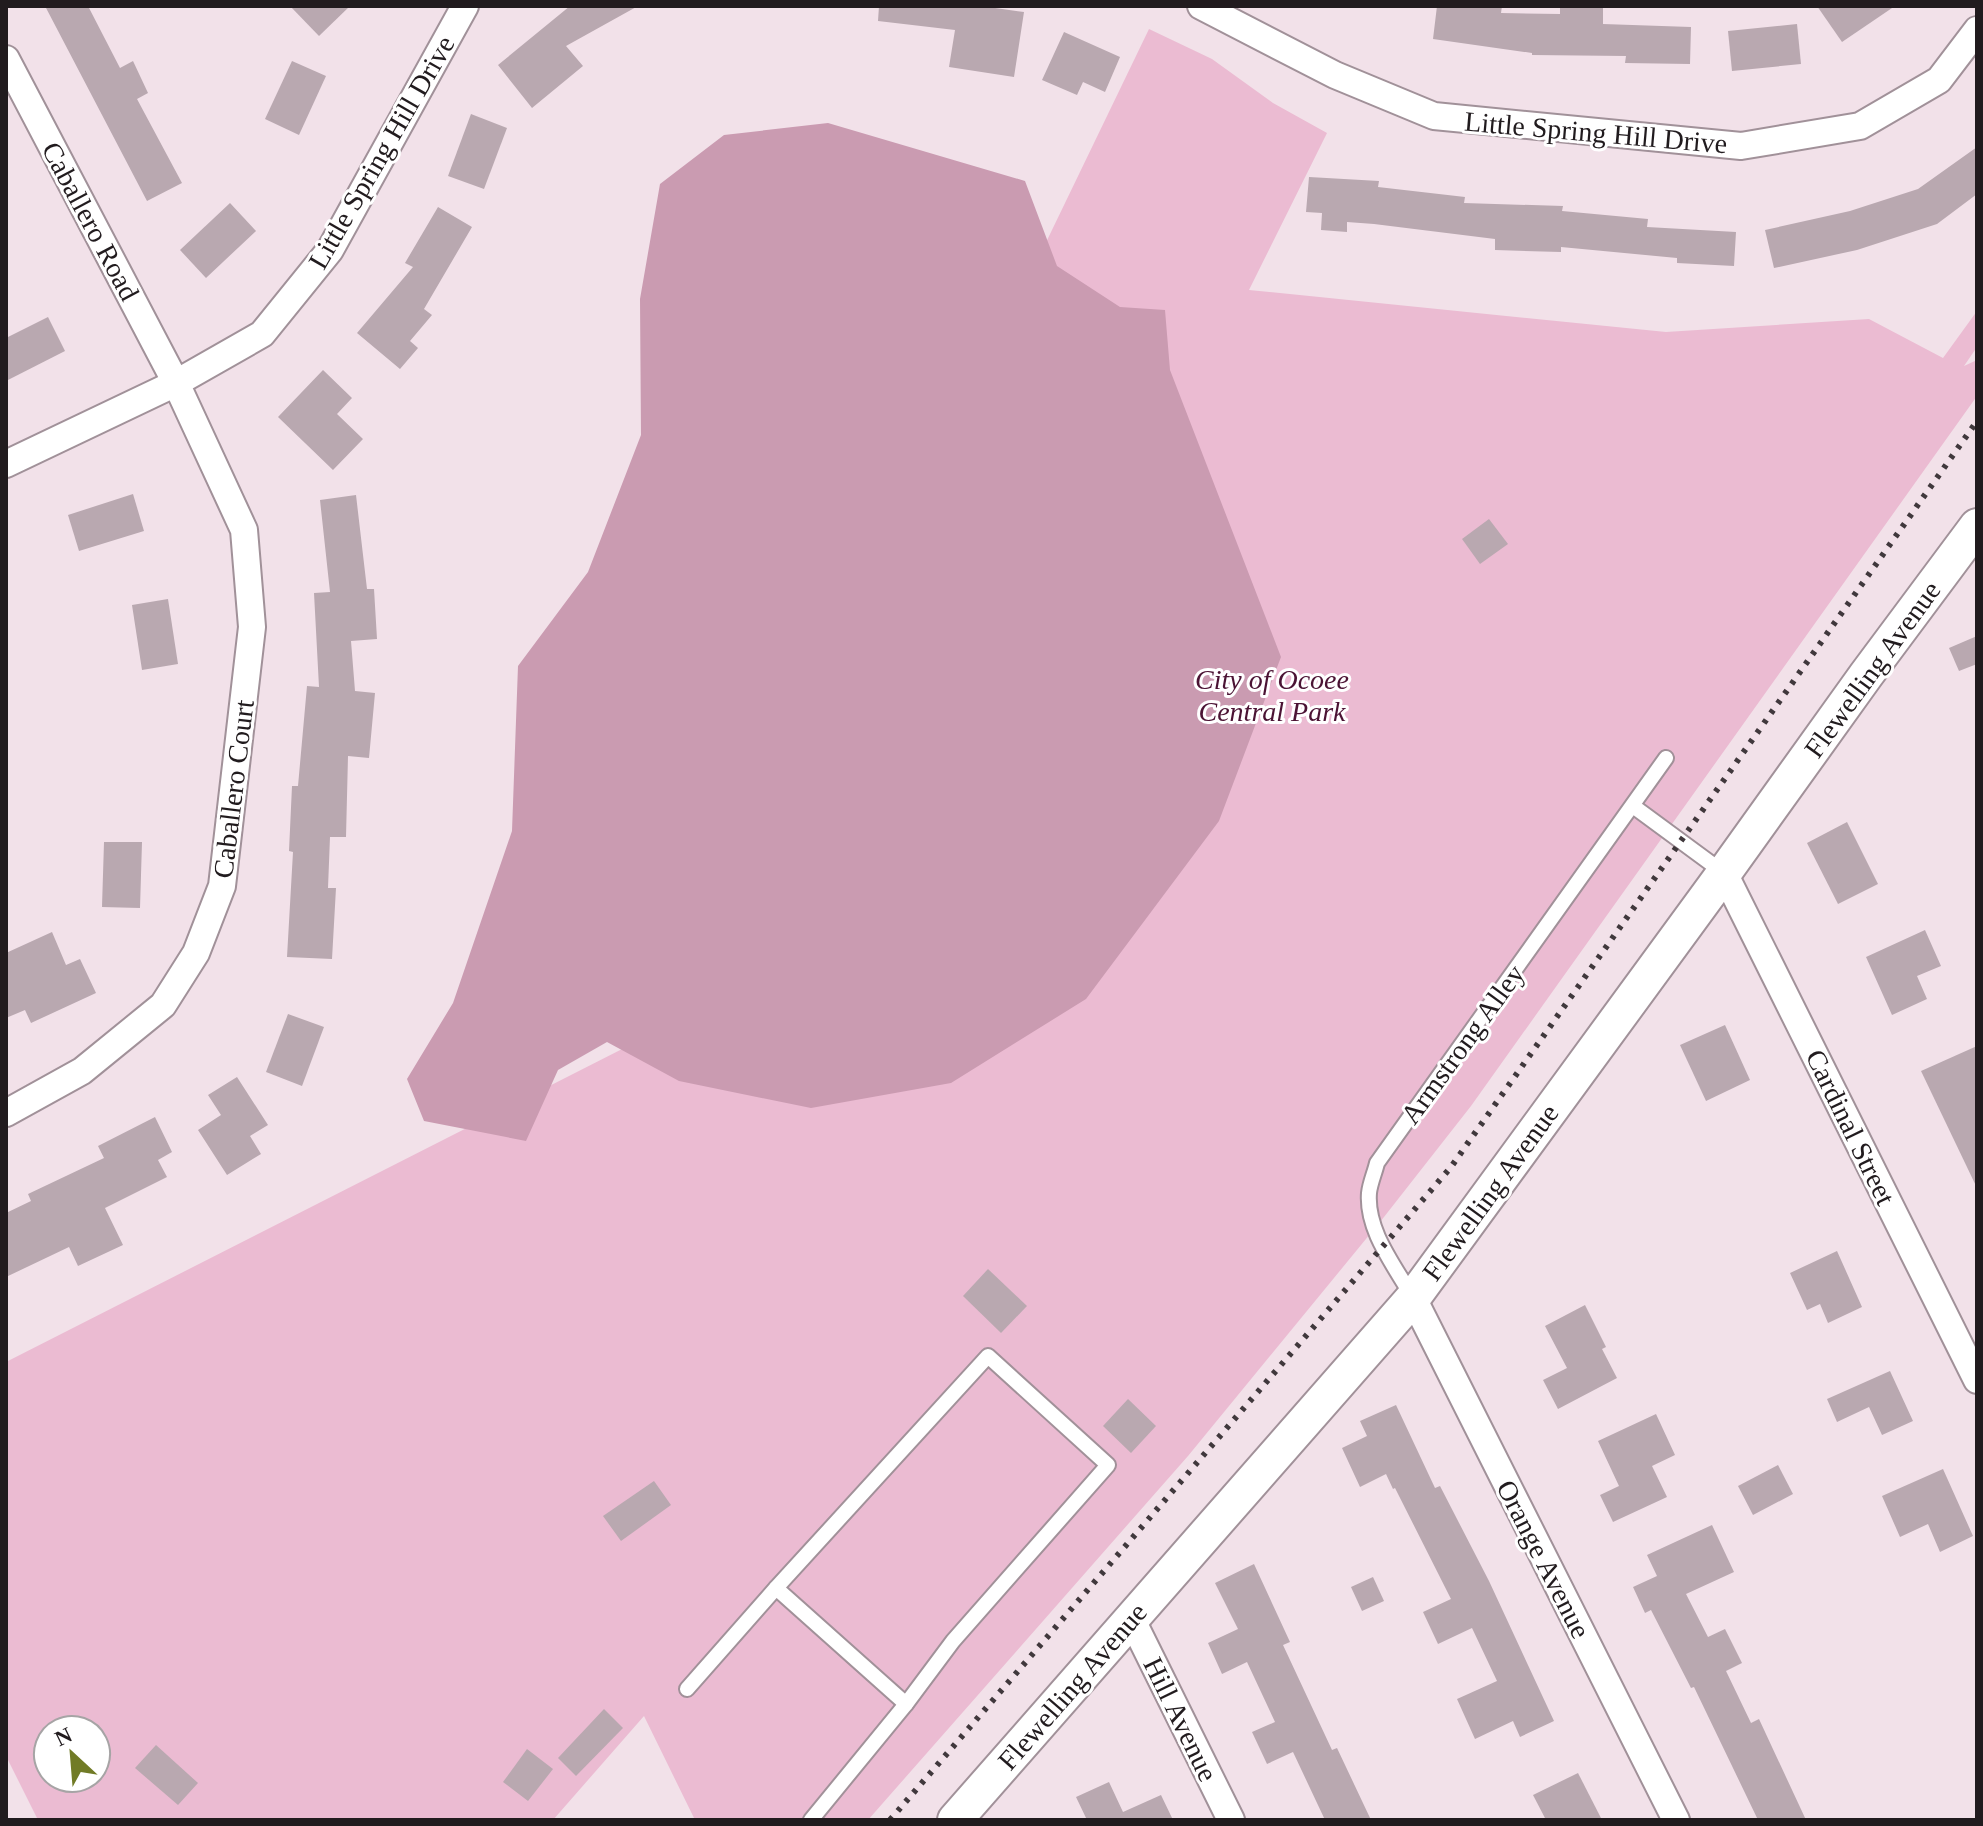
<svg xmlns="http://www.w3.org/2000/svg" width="1983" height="1826" viewBox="0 0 1983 1826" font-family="Georgia,serif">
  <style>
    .green { fill: #ebbbd2; fill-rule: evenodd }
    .water { fill: #ca9bb1 }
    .building { fill: #b9a8b0 }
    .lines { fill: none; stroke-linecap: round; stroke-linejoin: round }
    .service-casing { stroke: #a19199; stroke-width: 18 }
    .minor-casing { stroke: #a19199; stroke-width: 30 }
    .tertiary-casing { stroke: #a19199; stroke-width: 38 }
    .service { stroke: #fff; stroke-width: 14 }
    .minor { stroke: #fff; stroke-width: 26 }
    .tertiary { stroke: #fff; stroke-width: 34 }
    .rail { stroke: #40383c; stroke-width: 6; stroke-dasharray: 4 8; stroke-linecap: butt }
    .labels { text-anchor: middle; stroke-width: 6; stroke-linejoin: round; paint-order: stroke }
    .street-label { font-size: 28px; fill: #211b1e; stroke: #fff }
    .park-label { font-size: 28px; font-style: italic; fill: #4b1334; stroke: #fff }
  </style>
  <rect width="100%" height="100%" fill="#f2e1e9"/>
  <!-- green -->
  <path class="green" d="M 1149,29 L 1212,59 L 1273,103 L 1327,133 L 1249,290 L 1666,332 L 1869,319 L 1943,358 L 1977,311 L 1977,347 L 1964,366 L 1977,360 L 1977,396 L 1471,1106 L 1384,1217 L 1188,1456 L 868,1820 L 695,1820 L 644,1716 L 553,1820 L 38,1820 L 6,1756 L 6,1362 L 697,1011 L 718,922 ZM 48,1730 L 96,1730 L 96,1778 L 48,1778 Z"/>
  <!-- water -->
  <path class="water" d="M 828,123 L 1025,181 L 1057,266 L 1120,307 L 1165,310 L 1170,370 L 1281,657 L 1219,821 L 1086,999 L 951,1083 L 811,1108 L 679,1081 L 607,1042 L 558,1070 L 526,1141 L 424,1121 L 407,1079 L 453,1003 L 512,831 L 518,666 L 588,572 L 641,435 L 640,299 L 660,184 L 724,135 Z"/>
  <!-- building -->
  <g class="building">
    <path d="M 45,6 L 88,6 L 120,68 L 133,61 L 148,93 L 137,99 L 182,183 L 147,201 Z"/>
    <path d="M 290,6 L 350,6 L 319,36 Z"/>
    <path d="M 570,6 L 638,6 L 566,46 L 583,66 L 532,108 L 498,65 Z"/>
    <path d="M 879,6 L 981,6 L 1024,12 L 1014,77 L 949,67 L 955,30 L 878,21 Z"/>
    <path d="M 1437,6 L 1502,6 L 1501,13 L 1560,14 L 1560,6 L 1603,6 L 1603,24 L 1691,27 L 1690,64 L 1625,63 L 1626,56 L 1532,55 L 1532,53 L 1433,39 Z"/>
    <path d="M 1817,6 L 1895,6 L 1842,42 Z"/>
    <path d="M 1797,24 L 1801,64 L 1732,71 L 1728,31 Z"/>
    <path d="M 1064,32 L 1120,57 L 1105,92 L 1083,82 L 1077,95 L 1042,80 Z"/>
    <path d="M 292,61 L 326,76 L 299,135 L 265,119 Z"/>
    <path d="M 471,114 L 507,128 L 484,189 L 448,176 Z"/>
    <path d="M 1977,147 L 1977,194 L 1937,224 L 1857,250 L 1774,268 L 1765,230 L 1850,211 L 1918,189 Z"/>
    <path d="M 1309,177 L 1379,181 L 1378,187 L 1465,197 L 1464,203 L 1563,206 L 1562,211 L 1648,219 L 1647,227 L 1736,232 L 1734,266 L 1677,263 L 1677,258 L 1561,247 L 1561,252 L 1495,250 L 1495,239 L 1374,224 L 1347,222 L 1347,232 L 1321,230 L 1322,213 L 1306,212 Z"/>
    <path d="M 230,203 L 256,231 L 206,278 L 180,250 Z"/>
    <path d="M 438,207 L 472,227 L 424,309 L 432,315 L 410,341 L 418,348 L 400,369 L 357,333 L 413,267 L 405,263 Z"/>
    <path d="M 48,317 L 65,351 L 6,381 L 6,338 Z"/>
    <path d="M 323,370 L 352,398 L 337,414 L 363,439 L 333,470 L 278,417 Z"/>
    <path d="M 133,494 L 144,531 L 79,551 L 68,515 Z"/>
    <path d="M 356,495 L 367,589 L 374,589 L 377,639 L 351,641 L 355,691 L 375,693 L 369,758 L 348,756 L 346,837 L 330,837 L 328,888 L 336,888 L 332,959 L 287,957 L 293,852 L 289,851 L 292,786 L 298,786 L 307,686 L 319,687 L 314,593 L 330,592 L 320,500 Z"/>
    <path d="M 1489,519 L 1508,544 L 1480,564 L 1462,539 Z"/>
    <path d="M 168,599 L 178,664 L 142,670 L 132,605 Z"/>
    <path d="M 1977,636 L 1977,664 L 1959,671 L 1949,648 Z"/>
    <path d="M 1847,822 L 1878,884 L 1838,904 L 1807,843 Z"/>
    <path d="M 104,842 L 142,842 L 140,908 L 102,907 Z"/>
    <path d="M 1925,930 L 1941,966 L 1917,976 L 1927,999 L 1892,1015 L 1866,957 Z"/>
    <path d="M 52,932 L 66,965 L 80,959 L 96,993 L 31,1023 L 25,1010 L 6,1018 L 6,953 Z"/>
    <path d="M 288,1014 L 324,1027 L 302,1086 L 266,1072 Z"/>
    <path d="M 1725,1025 L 1750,1080 L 1706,1101 L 1680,1045 Z"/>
    <path d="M 1977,1046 L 1977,1188 L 1921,1071 Z"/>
    <path d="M 237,1077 L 268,1125 L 250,1136 L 261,1154 L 227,1175 L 198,1130 L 221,1115 L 208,1095 Z"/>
    <path d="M 155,1117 L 172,1152 L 158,1160 L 167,1177 L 105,1208 L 123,1245 L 78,1266 L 69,1247 L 6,1277 L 6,1213 L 31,1201 L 28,1194 L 104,1158 L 98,1146 Z"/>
    <path d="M 1837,1251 L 1862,1307 L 1828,1323 L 1820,1304 L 1807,1310 L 1790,1273 Z"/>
    <path d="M 988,1269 L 1027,1306 L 1001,1333 L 963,1296 Z"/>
    <path d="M 1585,1305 L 1606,1347 L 1602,1349 L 1617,1378 L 1558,1409 L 1543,1380 L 1567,1368 L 1545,1326 Z"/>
    <path d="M 1890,1371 L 1913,1421 L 1882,1435 L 1869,1407 L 1837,1422 L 1827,1399 Z"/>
    <path d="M 1128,1399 L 1156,1426 L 1131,1453 L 1103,1426 Z"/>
    <path d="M 1396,1405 L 1435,1488 L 1440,1486 L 1489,1581 L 1554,1721 L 1520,1737 L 1513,1721 L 1475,1739 L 1457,1699 L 1497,1681 L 1472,1628 L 1438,1644 L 1423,1612 L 1451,1599 L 1395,1488 L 1393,1489 L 1386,1474 L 1360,1487 L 1342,1448 L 1367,1436 L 1360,1421 Z"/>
    <path d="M 1656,1414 L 1675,1455 L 1652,1466 L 1667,1497 L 1613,1522 L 1600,1495 L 1619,1486 L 1598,1441 Z"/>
    <path d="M 1778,1465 L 1793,1494 L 1753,1515 L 1738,1486 Z"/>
    <path d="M 1943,1469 L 1973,1536 L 1940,1552 L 1928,1524 L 1900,1537 L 1882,1496 Z"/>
    <path d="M 654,1481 L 671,1505 L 621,1541 L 603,1516 Z"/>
    <path d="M 1712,1525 L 1734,1572 L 1686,1594 L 1708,1637 L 1725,1629 L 1742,1663 L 1726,1671 L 1751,1723 L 1759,1719 L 1806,1820 L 1758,1820 L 1694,1687 L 1691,1688 L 1651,1610 L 1645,1613 L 1633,1587 L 1657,1576 L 1647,1555 Z"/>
    <path d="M 1254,1564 L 1290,1642 L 1283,1645 L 1332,1750 L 1337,1748 L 1371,1820 L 1325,1820 L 1293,1752 L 1267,1764 L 1252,1732 L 1275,1722 L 1247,1662 L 1222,1674 L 1208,1643 L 1238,1629 L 1215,1583 Z"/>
    <path d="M 1373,1577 L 1384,1601 L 1362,1611 L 1351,1587 Z"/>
    <path d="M 604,1709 L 623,1728 L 576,1776 L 558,1758 Z"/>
    <path d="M 156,1745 L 198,1783 L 178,1805 L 135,1768 Z"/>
    <path d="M 527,1749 L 553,1769 L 528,1801 L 503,1782 Z"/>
    <path d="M 1578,1773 L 1602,1820 L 1546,1820 L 1533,1795 Z"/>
    <path d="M 1109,1782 L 1123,1812 L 1161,1795 L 1173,1820 L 1087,1820 L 1076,1797 Z"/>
  </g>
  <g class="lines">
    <defs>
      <g id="service">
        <path d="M 1633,806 L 1724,873"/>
        <path d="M 1413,1298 C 1395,1266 1366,1231 1369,1193 C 1370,1183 1375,1172 1377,1163 L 1666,758"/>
        <path d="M 776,1588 L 906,1704"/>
        <path d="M 687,1689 L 776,1588 L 988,1356 L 1108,1465 L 953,1641 L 906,1704 L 811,1820"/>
      </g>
      <g id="minor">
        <path d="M 1201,6 L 1335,75 L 1434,116 L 1741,146 L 1860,126 L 1939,80 L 1977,30"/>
        <path d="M 6,59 L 176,383 L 244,530 L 252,627 L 222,886 L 196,953 L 163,1005 L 82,1071 L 6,1113"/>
        <path d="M 6,464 L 176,383 L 262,334 L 330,250 L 465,6"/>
        <path d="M 1724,873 L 1977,1380"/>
        <path d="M 1413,1298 L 1676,1820"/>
        <path d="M 1131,1618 L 1231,1820"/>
      </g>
      <path id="tertiary" d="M 955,1820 L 1413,1298 L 1724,873 L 1866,675 L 1977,526"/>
    </defs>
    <!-- service casing -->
    <use href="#service" class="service-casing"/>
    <!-- minor casing -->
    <use href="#minor" class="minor-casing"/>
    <!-- tertiary casing -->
    <use href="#tertiary" class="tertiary-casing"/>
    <!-- service -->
    <use href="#service" class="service"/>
    <!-- minor -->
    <use href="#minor" class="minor"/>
    <!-- tertiary -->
    <use href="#tertiary" class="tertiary"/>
    <!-- rail -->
    <path class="rail" d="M 890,1820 L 1451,1167 L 1977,421"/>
  </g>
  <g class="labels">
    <!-- street labels -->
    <g class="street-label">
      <text transform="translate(1596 132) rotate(5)" y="10">Little Spring Hill Drive</text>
      <text transform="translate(381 152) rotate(-60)" y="10">Little Spring Hill Drive</text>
      <text transform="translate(91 221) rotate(62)" y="10">Caballero Road</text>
      <text transform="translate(1872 669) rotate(-54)" y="10">Flewelling Avenue</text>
      <text transform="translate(233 789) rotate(-83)" y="10">Caballero Court</text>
      <text transform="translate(1462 1044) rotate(-54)" y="10">Armstrong Alley</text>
      <text transform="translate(1851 1127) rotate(64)" y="10">Cardinal Street</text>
      <text transform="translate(1490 1192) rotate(-54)" y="10">Flewelling Avenue</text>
      <text transform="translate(1544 1559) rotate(63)" y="10">Orange Avenue</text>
      <text transform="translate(1072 1686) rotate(-49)" y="10">Flewelling Avenue</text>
      <text transform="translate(1181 1719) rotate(64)" y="10">Hill Avenue</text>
    </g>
    <!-- park labels -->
    <g class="park-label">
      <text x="1272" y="689">City of Ocoee<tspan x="1272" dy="32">Central Park</tspan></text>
    </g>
  </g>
  <!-- border -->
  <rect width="1983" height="1826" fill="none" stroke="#211b1e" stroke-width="16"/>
  <!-- north arrow -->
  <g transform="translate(72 1754) rotate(334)"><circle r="38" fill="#ffffff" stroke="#a6a4a5" stroke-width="2"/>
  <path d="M0-6L14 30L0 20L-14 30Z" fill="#717b26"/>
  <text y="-12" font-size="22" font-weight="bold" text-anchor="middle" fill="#211b1e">N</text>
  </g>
</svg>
